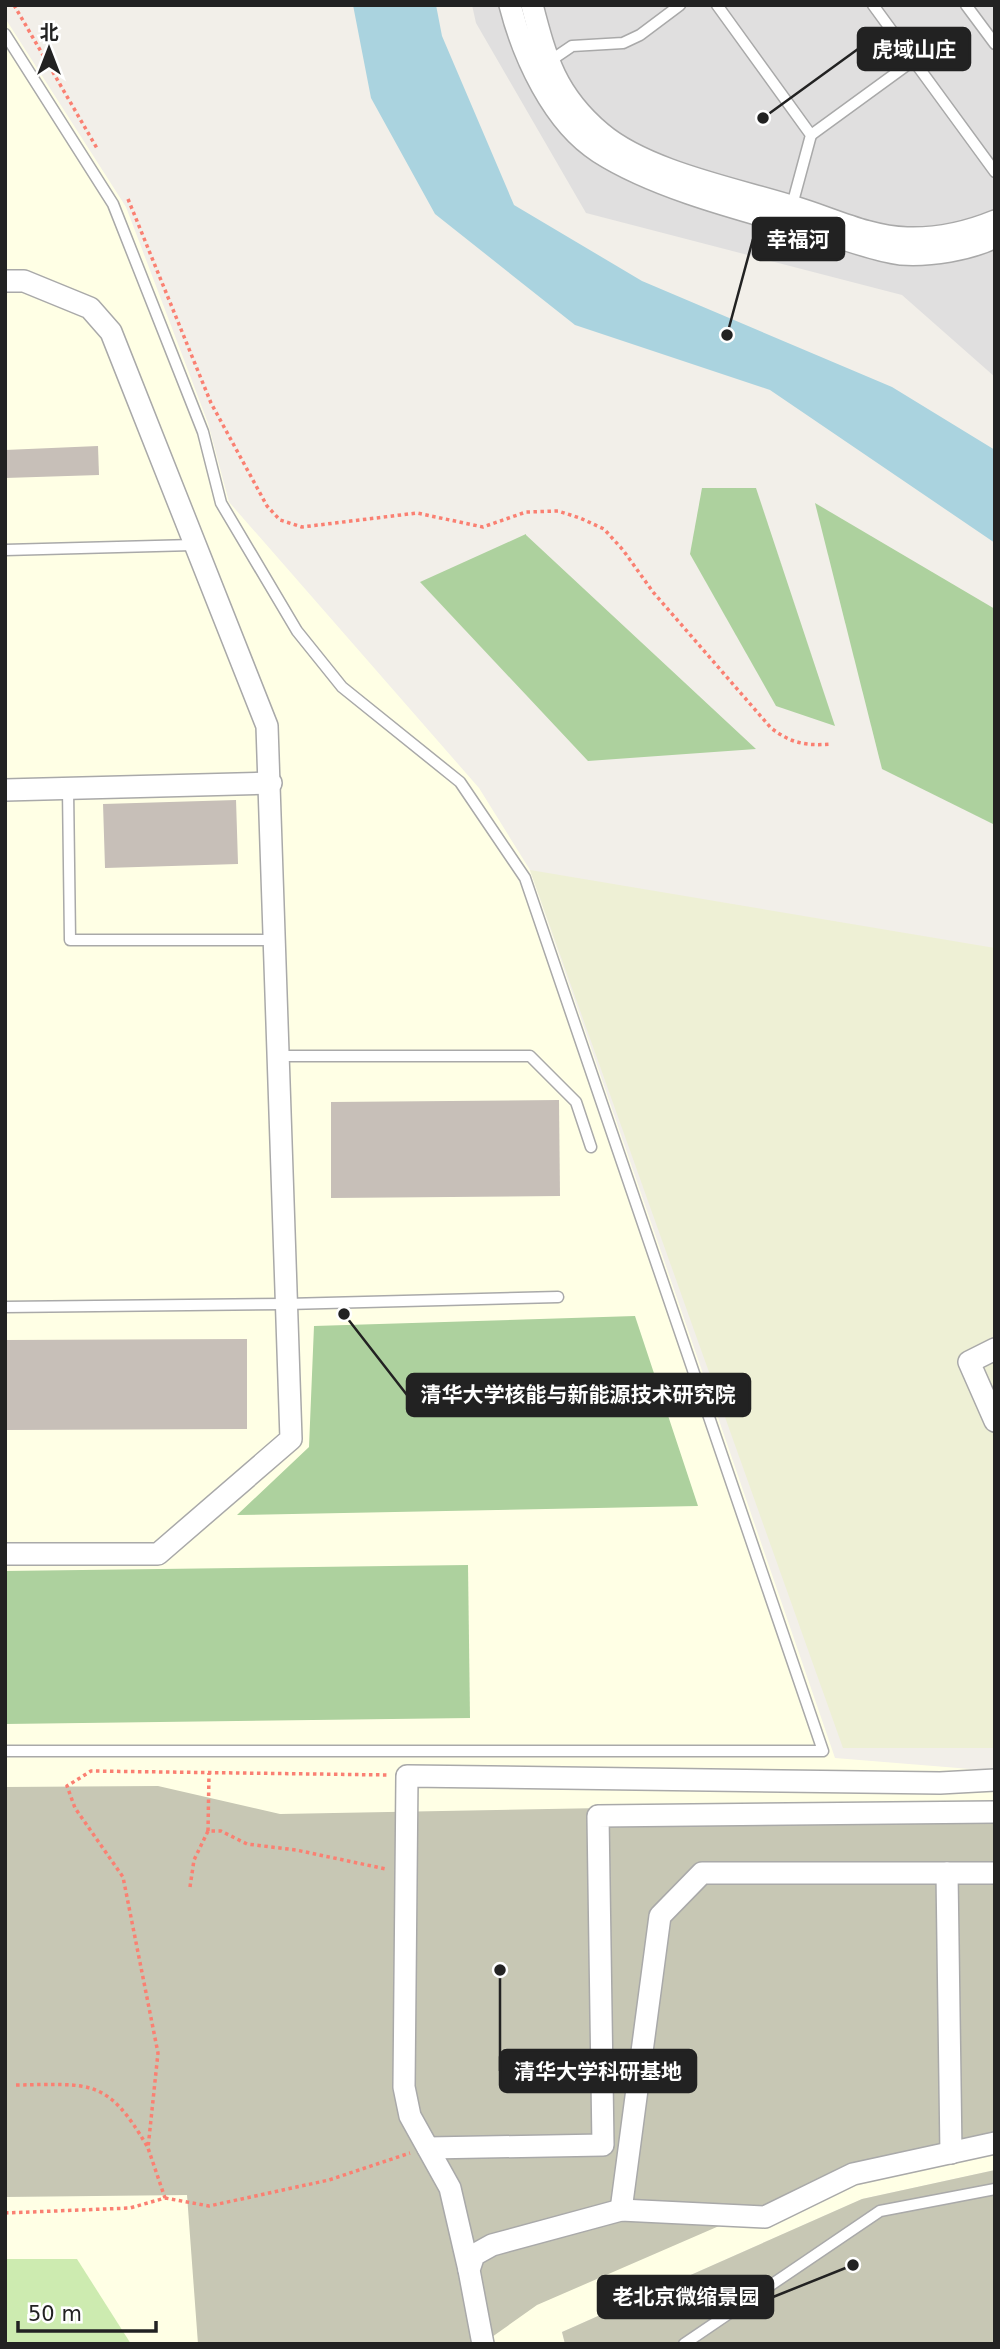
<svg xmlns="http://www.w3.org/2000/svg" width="1000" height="2349" viewBox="0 0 1000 2349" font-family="'DejaVu Sans','Noto Sans SC',sans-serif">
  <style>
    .residential { fill: #e0dfdf }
    .education { fill: #ffffe5 }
    .construction { fill: #c7c7b4 }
    .farmland { fill: #eef0d5 }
    .grass { fill: #cdebb0 }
    .forest { fill: #add19e }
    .water { fill: #aad3df }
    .building { fill: #c7bfb8 }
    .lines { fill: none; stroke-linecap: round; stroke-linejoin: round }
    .lane-casing { stroke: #a9a9a9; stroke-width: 13 }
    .street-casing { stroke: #a9a9a9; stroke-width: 24 }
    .path { stroke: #fa8072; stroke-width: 3.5; stroke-dasharray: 3.5 3.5; stroke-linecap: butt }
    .lane { stroke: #fff; stroke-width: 10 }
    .street { stroke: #fff; stroke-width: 21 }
    .leader { fill: none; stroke: #222; stroke-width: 2.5 }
    .callout-dot { fill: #222; stroke: #fff; stroke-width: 2.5 }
    .callout { fill: #222; stroke: #222; stroke-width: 2.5 }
    .callout-label { font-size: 21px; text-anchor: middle; font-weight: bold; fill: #fff }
  </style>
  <rect width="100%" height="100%" fill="#f2efe9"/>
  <!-- residential -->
  <path class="residential" d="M 472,5 L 995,5 L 995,377 L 902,295 L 586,213 L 476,23 Z"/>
  <!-- education -->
  <path class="education" d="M 5,18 L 126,207 L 208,423 L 229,502 L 479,788 L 530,870 L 835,1758 L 995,1771 L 995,2170 L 862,2199 L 562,2332 L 565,2344 L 5,2344 Z"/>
  <!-- construction -->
  <g class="construction">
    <path d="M 158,1786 L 280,1814 L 873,1803 L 995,1807 L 995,2141 L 855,2167 L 537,2305 L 482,2344 L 198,2344 L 187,2195 L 5,2197 L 5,1787 Z"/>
    <path d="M 995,2170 L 995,2344 L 565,2344 L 562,2332 L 862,2199 Z"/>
  </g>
  <!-- farmland -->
  <path class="farmland" d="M 530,870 L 995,948 L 995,1748 L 843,1748 Z"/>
  <!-- grass -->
  <path class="grass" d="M 5,2259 L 77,2259 L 131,2344 L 5,2344 Z"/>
  <!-- forest -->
  <g class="forest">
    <path d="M 702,488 L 756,488 L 835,726 L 776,706 L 690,554 Z"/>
    <path d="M 815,503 L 995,609 L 995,825 L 882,769 Z"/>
    <path d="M 526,534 L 526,535 L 756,749 L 588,761 L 420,582 Z"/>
    <path d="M 635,1316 L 698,1506 L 237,1515 L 309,1447 L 314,1326 Z"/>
    <path d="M 468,1565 L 470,1718 L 5,1724 L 5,1571 Z"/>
  </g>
  <!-- water -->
  <path class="water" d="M 353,5 L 436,5 L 442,36 L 514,205 L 642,281 L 892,387 L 995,450 L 995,543 L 770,390 L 575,325 L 435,214 L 371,98 Z"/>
  <!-- building -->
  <g class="building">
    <path d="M 98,446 L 99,475 L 5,478 L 5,450 Z"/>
    <path d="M 236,800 L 238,864 L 105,868 L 103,804 Z"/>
    <path d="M 559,1100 L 560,1196 L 331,1198 L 331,1102 Z"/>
    <path d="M 247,1339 L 247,1429 L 5,1430 L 5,1340 Z"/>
  </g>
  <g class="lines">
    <defs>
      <g id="lane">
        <path d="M 717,5 L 811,135 L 791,209"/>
        <path d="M 873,5 L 995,172"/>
        <path d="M 966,5 L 995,44"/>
        <path d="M 5,34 L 113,204 L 203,432 L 221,503 L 297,631 L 342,687 L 460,782 L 525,878 L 823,1751 L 5,1751"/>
        <path d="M 547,63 L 572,46 L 623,43 L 640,35 L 680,5"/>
        <path d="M 811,135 L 914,60"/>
        <path d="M 5,550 L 193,545"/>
        <path d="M 68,789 L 70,940 L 276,940"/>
        <path d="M 279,1056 L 530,1056 L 576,1102 L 591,1147"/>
        <path d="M 5,1307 L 287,1304 L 558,1297"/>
        <path d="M 684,2344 L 880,2211 L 995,2189"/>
      </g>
      <g id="street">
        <path d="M 510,5 C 523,56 553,123 599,152 C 660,191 755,213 824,233 C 849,240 876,251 901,254 C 930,256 969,250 995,237"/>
        <path d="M 532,5 C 546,59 556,95 601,133 C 647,172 737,189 794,207 C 831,218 868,237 907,238 C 936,239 968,232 995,221"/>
        <path d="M 5,281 L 24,281 L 90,308 L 111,332 L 267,726 L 291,1439 L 158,1554 L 5,1554"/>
        <path d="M 5,790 L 271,783"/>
        <path d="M 995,1349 L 969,1362 L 995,1421"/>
        <path d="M 947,1873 L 951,2153"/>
        <path d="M 428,2148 L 603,2145 L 598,1816 L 995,1812"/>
        <path d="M 621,2210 L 660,1916 L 702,1873 L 995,1873"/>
        <path d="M 469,2270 L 450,2188 L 410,2116 L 404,2087 L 407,1776 L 940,1783 L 995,1780"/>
        <path d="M 483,2344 L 469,2270 L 474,2255 L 492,2245 L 621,2210 L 765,2217 L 853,2174 L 995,2143"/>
      </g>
    </defs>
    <!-- lane casing -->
    <use href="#lane" class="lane-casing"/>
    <!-- street casing -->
    <use href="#street" class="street-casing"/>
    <!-- path -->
    <g class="path">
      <path d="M 14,5 L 98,150"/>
      <path d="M 128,199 L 211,403 L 267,506 L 280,520 L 302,527 L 417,513 L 483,527 L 526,512 L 558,511 L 580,518 L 604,529 L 623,550 L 653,592 L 771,728 C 792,744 807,746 832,744"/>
      <path d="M 208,1831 L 209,1773"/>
      <path d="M 190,1887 L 194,1860 L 208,1831 L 221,1831 L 247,1844 L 296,1850 L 386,1869"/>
      <path d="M 16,2085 C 91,2084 107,2078 147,2146"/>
      <path d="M 165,2198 L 209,2206 L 329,2180 L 410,2153"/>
      <path d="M 5,2213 L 130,2208 L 165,2198 L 148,2148 L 158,2053 L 123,1877 L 75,1808 L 67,1786 L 91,1771 L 389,1775"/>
    </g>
    <!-- lane -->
    <use href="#lane" class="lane"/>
    <!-- street -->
    <use href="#street" class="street"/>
  </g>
  <!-- callouts -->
  <path class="leader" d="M763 118L858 49M727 335L753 239M344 1314L407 1395M500 1970L500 2071M853 2265L773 2297"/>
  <g class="callout-dot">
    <circle cx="763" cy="118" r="7"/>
    <circle cx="727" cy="335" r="7"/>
    <circle cx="344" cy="1314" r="7"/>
    <circle cx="500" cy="1970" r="7"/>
    <circle cx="853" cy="2265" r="7"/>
  </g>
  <g class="callout">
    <rect x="858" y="28" width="112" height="42" rx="7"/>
    <rect x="753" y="218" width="91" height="42" rx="7"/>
    <rect x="407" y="1374" width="343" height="42" rx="7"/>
    <rect x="500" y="2050" width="196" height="42" rx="7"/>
    <rect x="598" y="2276" width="175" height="42" rx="7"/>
  </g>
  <g class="callout-label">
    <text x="914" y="57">虎域山庄</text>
    <text x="798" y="247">幸福河</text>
    <text x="578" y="1402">清华大学核能与新能源技术研究院</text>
    <text x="598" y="2079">清华大学科研基地</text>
    <text x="686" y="2304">老北京微缩景园</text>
  </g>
  <!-- border -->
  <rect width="1000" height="2349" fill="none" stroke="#222222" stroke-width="14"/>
  <!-- north arrow -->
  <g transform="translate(49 49)" stroke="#ffffff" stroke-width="5" paint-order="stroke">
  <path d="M0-5L12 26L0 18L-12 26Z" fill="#222222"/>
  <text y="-10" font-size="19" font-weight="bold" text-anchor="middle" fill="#222222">北</text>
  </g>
  <!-- scale -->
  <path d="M18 2321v10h138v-10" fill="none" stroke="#222222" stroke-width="3.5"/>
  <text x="28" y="2321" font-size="21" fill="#222222" stroke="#ffffff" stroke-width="5" paint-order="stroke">50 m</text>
</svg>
